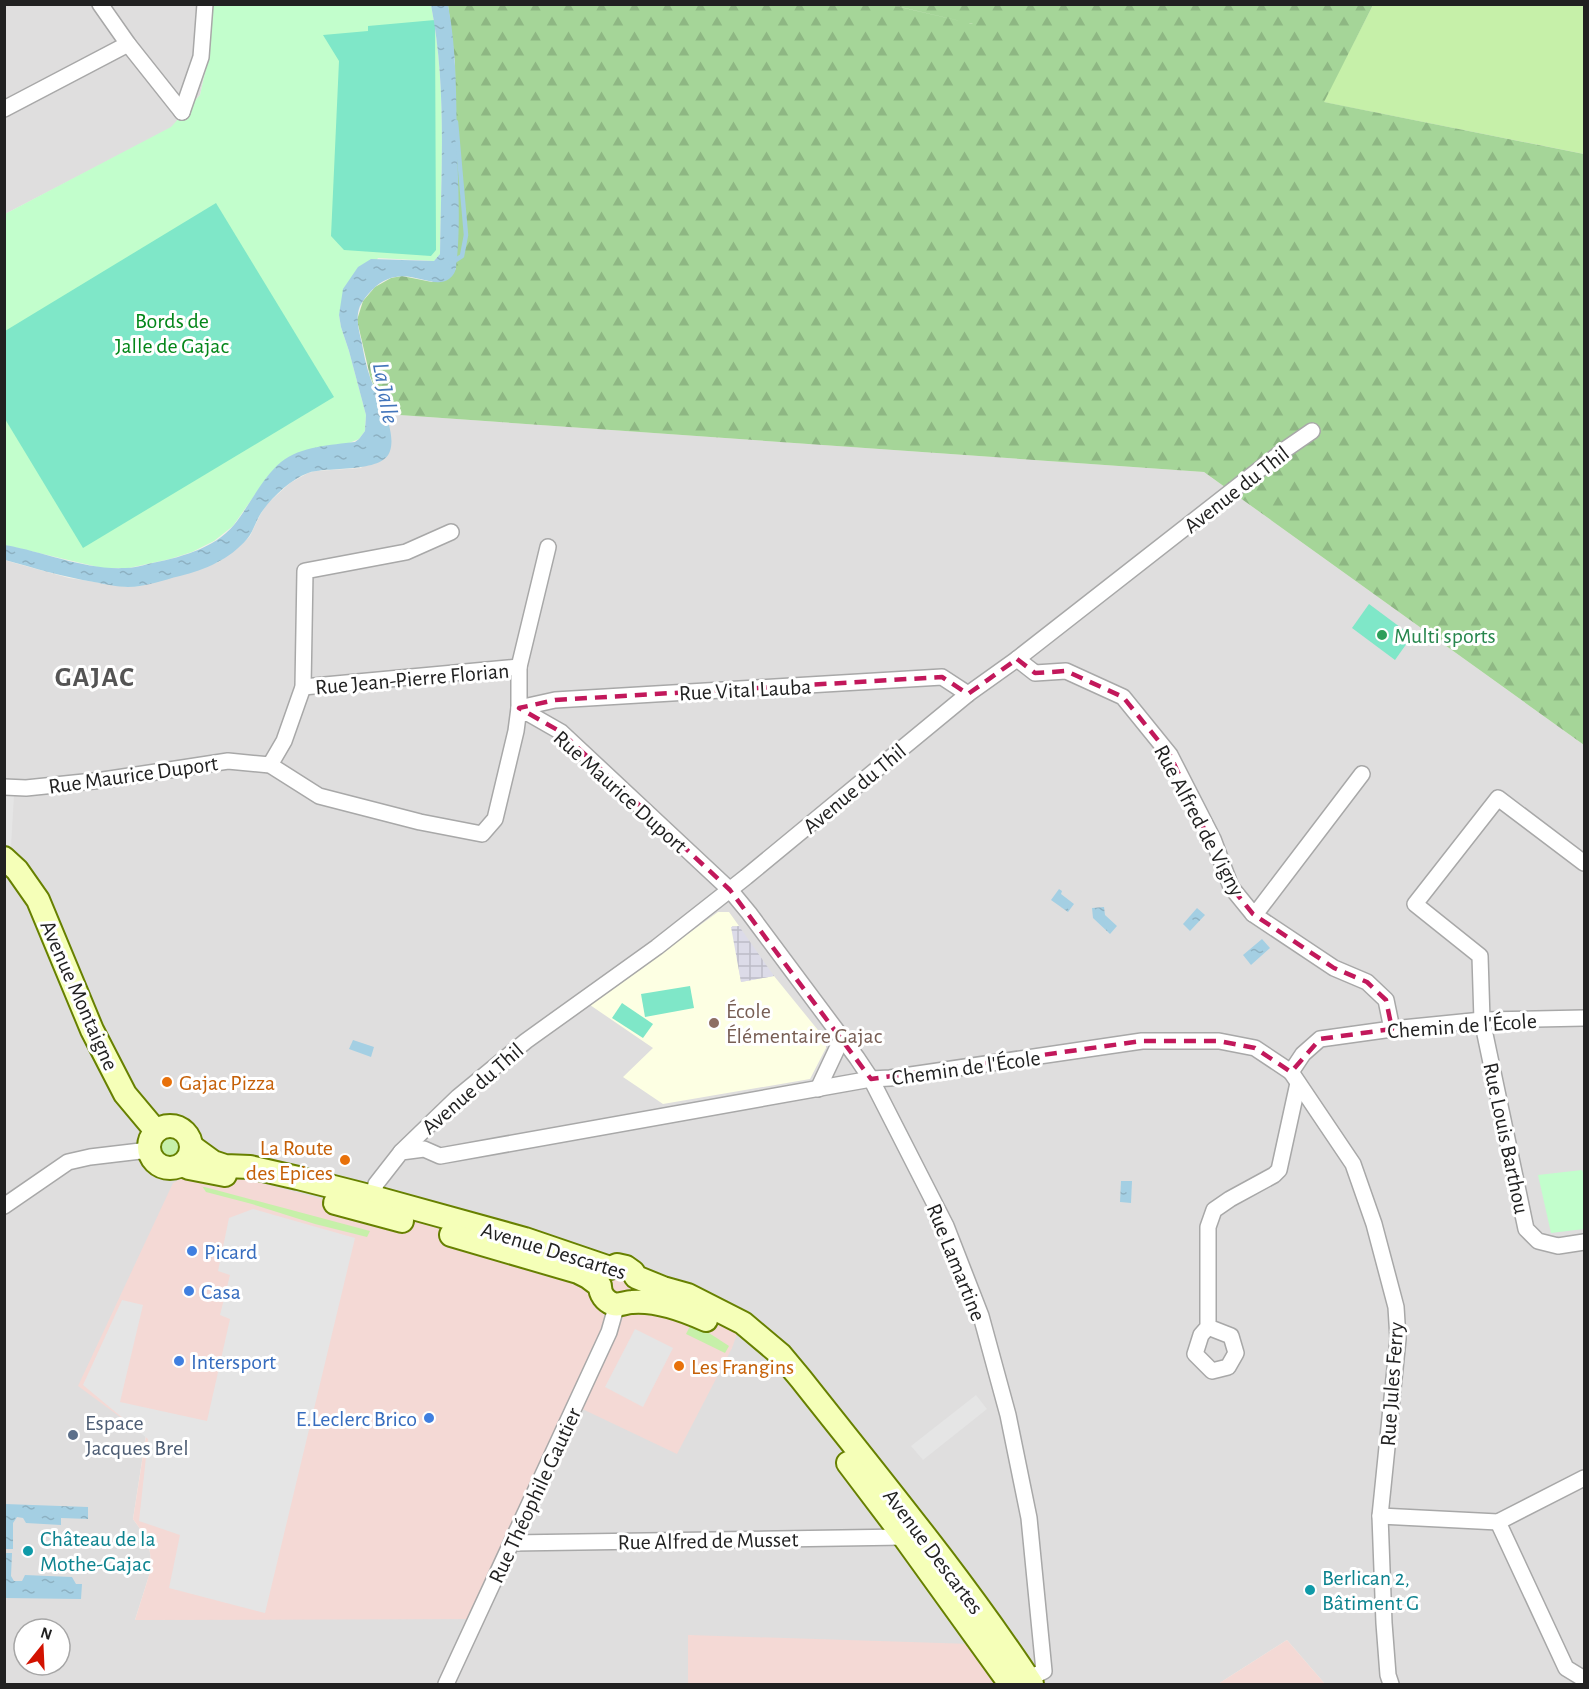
<svg xmlns="http://www.w3.org/2000/svg" width="1589" height="1689" viewBox="0 0 1589 1689" font-family="'Alegreya Sans',sans-serif">
  <style>
    .residential { fill: #dfdede; fill-rule: evenodd }
    .commercial { fill: #f4d9d5 }
    .education { fill: #fdffe3 }
    .grass { fill: #c6f0a9 }
    .forest { fill: url(#forest-firs) }
    .park { fill: #c2fecc }
    .pitch { fill: #7fe7c8 }
    .parking { fill: #e5e5e5 }
    .plaza { fill: url(#plaza-grid) }
    .water { fill: url(#water-ripples) }
    .lines { fill: none; stroke-linecap: round; stroke-linejoin: round }
    .stream { stroke: #a4cfe3; stroke-width: 4.5 }
    .minor-casing { stroke: #a8a8a8; stroke-width: 18 }
    .secondary-casing { stroke: #678000; stroke-width: 26 }
    .minor { stroke: #fff; stroke-width: 15 }
    .secondary { stroke: #f5ffb8; stroke-width: 22 }
    .marked { fill: none; stroke: #c2185b; stroke-width: 4.5; stroke-dasharray: 12 8; stroke-linejoin: round }
    .leisure-dot { fill: #2e9e5b; stroke: #fff; stroke-width: 2 }
    .education-dot { fill: #8d6e63; stroke: #fff; stroke-width: 2 }
    .food-dot { fill: #e8710a; stroke: #fff; stroke-width: 2 }
    .shop-dot { fill: #3f7fe0; stroke: #fff; stroke-width: 2 }
    .service-dot { fill: #5c6f8a; stroke: #fff; stroke-width: 2 }
    .culture-dot { fill: #0f9aa8; stroke: #fff; stroke-width: 2 }
    .labels { text-anchor: middle; stroke-width: 6; stroke-linejoin: round; paint-order: stroke }
    .park-label { font-size: 22px; fill: #038619; stroke: #fff }
    .street-label { font-size: 22px; fill: #212121; stroke: #fff }
    .leisure-label { font-size: 22px; fill: #27864d; stroke: #fff; text-anchor: start }
    .education-label { font-size: 22px; fill: #785e54; stroke: #fff; text-anchor: start }
    .food-label { font-size: 22px; fill: #c56008; stroke: #fff; text-anchor: start }
    .shop-label { font-size: 22px; fill: #366cbe; stroke: #fff; text-anchor: start }
    .service-label { font-size: 22px; fill: #4e5e75; stroke: #fff; text-anchor: start }
    .culture-label { font-size: 22px; fill: #0d838f; stroke: #fff; text-anchor: start }
    .water-label { font-size: 24px; font-style: italic; fill: #4375bb; stroke: #fff }
    .district-label { font-size: 28px; font-weight: bold; letter-spacing: 1.5px; fill: #545454; stroke: #fff }
  </style>
  <defs>
    <pattern id="forest-firs" width="22" height="20" patternUnits="userSpaceOnUse" patternTransform="scale(1.5)"><rect width="22" height="20" fill="#a5d598"/><path d="M5 1l3.5 6h-7zM16 11l3.5 6h-7z" fill="#8eb783"/></pattern>
    <pattern id="plaza-grid" width="8" height="8" patternUnits="userSpaceOnUse" patternTransform="scale(1.5)"><rect width="8" height="8" fill="#dcdbe8"/><path d="M0 4h8M4 0v8" fill="none" stroke="#bcbcc7"/></pattern>
    <pattern id="water-ripples" width="26" height="14" patternUnits="userSpaceOnUse" patternTransform="scale(1.5)"><rect width="26" height="14" fill="#a4cfe3"/><path d="M2 4q2-2 4 0t4 0M15 11q2-2 4 0t4 0" fill="none" stroke="#8db1c2"/></pattern>
  </defs>
  <rect width="100%" height="100%" fill="#f2efe7"/>
  <!-- residential -->
  <g class="residential">
    <path d="M 5,5 L 210,5 L 210,50 L 200,95 L 171,128 L 5,214 Z"/>
    <path d="M 385,414 L 1204,472 L 1584,745 L 1584,1684 L 1325,1684 L 1287,1640 L 1218,1684 L 1013,1684 L 688,1635 L 688,1684 L 5,1684 L 4,560 L 69,578 L 128,587 L 140,586 L 219,562 L 241,545 L 250,536 L 260,515 L 267,504 L 290,483 L 308,473 L 316,471 L 361,468 L 390,435 ZM 732,1348 L 575,1405 L 135,1620 L 152,1566 L 148,1540 L 133,1519 L 146,1435 ZM 24,1629 L 60,1629 L 60,1665 L 24,1665 Z"/>
  </g>
  <!-- commercial -->
  <g class="commercial">
    <path d="M 212,1173 L 254,1181 L 334,1202 L 406,1215 L 552,1254 L 661,1291 L 739,1328 L 732,1348 L 677,1454 L 576,1406 L 475,1619 L 135,1620 L 152,1566 L 148,1540 L 133,1519 L 146,1436 L 78,1386 L 173,1183 L 190,1174 Z"/>
    <path d="M 688,1635 L 972,1644 L 1013,1684 L 688,1684 Z"/>
    <path d="M 1287,1640 L 1325,1684 L 1218,1684 Z"/>
  </g>
  <!-- education -->
  <path class="education" d="M 718,912 L 729,912 L 739,926 L 732,926 L 741,982 L 774,976 L 826,1040 L 826,1048 L 810,1079 L 663,1104 L 623,1077 L 653,1048 L 590,1005 Z"/>
  <!-- grass -->
  <g class="grass">
    <path d="M 1373,5 L 1584,5 L 1584,154 L 1323,102 Z"/>
    <circle cx="170" cy="1148" r="11"/>
    <path d="M 202,1186 L 201,1186 L 370,1231 L 367,1237 L 315,1224 L 252,1204 L 206,1192 Z"/>
    <path d="M 692,1322 L 729,1346 L 725,1353 L 686,1334 Z"/>
  </g>
  <!-- forest -->
  <path class="forest" d="M 887,4 L 973,24 L 892,5 L 1373,5 L 1324,102 L 1584,154 L 1584,745 L 1204,472 L 385,414 L 370,376 L 357,320 L 363,301 L 375,287 L 391,278 L 402,276 L 432,282 L 456,269 L 455,62 L 448,5 Z"/>
  <!-- park -->
  <g class="park">
    <path d="M 210,5 L 431,5 C 447,86 441,171 440,254 L 434,261 L 378,258 L 339,315 L 341,327 L 349,351 L 366,415 L 365,431 L 359,439 L 268,476 L 233,526 L 214,541 L 192,552 L 170,559 L 129,568 L 102,568 L 5,545 L 5,214 L 171,127 L 200,95 L 210,50 Z"/>
    <path d="M 1582,1170 L 1584,1175 L 1584,1229 L 1551,1233 L 1538,1175 Z"/>
  </g>
  <!-- pitch -->
  <g class="pitch">
    <path d="M 435,20 L 436,250 L 431,256 L 344,250 L 331,236 L 339,61 L 323,35 L 368,31 L 368,26 Z"/>
    <path d="M 216,203 L 334,397 L 83,548 L 5,419 L 5,331 Z"/>
    <path d="M 1369,604 L 1412,636 L 1395,660 L 1352,628 Z"/>
    <path d="M 690,986 L 694,1008 L 645,1017 L 641,994 Z"/>
    <path d="M 622,1003 L 653,1024 L 643,1038 L 612,1018 Z"/>
  </g>
  <!-- parking -->
  <g class="parking">
    <path d="M 5,794 L 14,795 L 11,847 L 5,844 Z"/>
    <path d="M 253,1209 L 355,1238 L 265,1613 L 169,1588 L 180,1535 L 139,1521 L 148,1439 L 83,1385 L 122,1300 L 143,1305 L 120,1402 L 207,1421 L 230,1319 L 220,1315 L 230,1275 L 218,1271 L 229,1218 Z"/>
    <path d="M 635,1329 L 673,1348 L 643,1407 L 605,1387 Z"/>
    <path d="M 976,1395 L 987,1409 L 923,1460 L 911,1446 Z"/>
  </g>
  <!-- plaza -->
  <path class="plaza" d="M 739,926 L 741,929 L 774,976 L 741,982 L 731,927 Z"/>
  <!-- water -->
  <g class="water">
    <path d="M 431,5 L 448,5 C 457,51 456,98 457,145 C 458,186 461,227 456,267 C 456,271 453,276 449,279 C 430,292 403,259 372,290 C 367,295 363,300 360,306 C 355,319 359,330 362,344 C 364,355 366,366 370,377 C 377,398 397,429 390,451 C 383,474 326,466 308,473 C 290,480 272,497 261,513 C 256,521 253,532 247,539 C 230,559 205,570 180,576 C 163,580 146,587 128,587 C 117,587 105,584 94,582 C 64,577 34,568 5,560 L 5,545 C 45,552 84,570 125,568 C 133,568 141,566 148,564 C 178,558 214,549 234,525 C 250,505 261,479 281,462 C 301,446 331,445 355,442 L 359,439 L 365,431 L 366,415 L 349,351 L 341,327 L 339,315 L 343,289 L 358,267 L 371,259 L 434,261 L 440,254 C 441,171 447,86 431,5 Z"/>
    <path d="M 1059,889 L 1062,891 L 1061,894 L 1074,904 L 1068,912 L 1051,900 Z"/>
    <path d="M 1104,907 L 1105,915 L 1117,926 L 1110,934 L 1093,918 L 1092,908 Z"/>
    <path d="M 1197,908 L 1205,915 L 1190,931 L 1183,924 Z"/>
    <path d="M 1262,939 L 1270,948 L 1251,965 L 1243,955 Z"/>
    <path d="M 353,1040 L 374,1047 L 371,1057 L 349,1049 Z"/>
    <path d="M 1121,1181 L 1132,1181 L 1131,1203 L 1120,1202 Z"/>
    <path d="M 5,1504 L 88,1507 L 88,1519 L 61,1518 L 61,1525 L 26,1523 L 23,1518 L 17,1517 L 13,1523 L 13,1549 L 5,1549 Z"/>
    <path d="M 5,1553 L 12,1553 L 11,1576 L 14,1581 L 22,1581 L 25,1575 L 72,1577 L 76,1584 L 82,1584 L 81,1599 L 5,1598 Z"/>
  </g>
  <g class="lines">
    <!-- stream -->
    <path class="stream" d="M 451,263 L 462,256 L 466,235 L 456,122"/>
    <defs>
      <g id="minor">
        <path d="M 100,4 L 128,44 L 182,112"/>
        <path d="M 4,109 L 128,44"/>
        <path d="M 182,112 L 201,57 L 205,4"/>
        <path d="M 1017,659 L 1035,673 L 1066,671 L 1123,697 L 1170,755 L 1213,839 L 1231,887 L 1253,914 L 1334,968 L 1367,982 L 1386,1000 L 1392,1029"/>
        <path d="M 519,667 L 548,547"/>
        <path d="M 303,687 L 519,667 L 519,708 L 555,700 L 942,677 L 968,694"/>
        <path d="M 270,765 L 284,741 L 303,687 L 305,571 L 406,552 L 451,532"/>
        <path d="M 4,787 L 26,788 L 103,780 L 228,761 L 270,765 L 319,796 L 420,822 L 482,834 L 495,819 L 516,731 L 519,708 L 561,732 L 730,890 L 749,913 L 857,1058 L 871,1079 L 946,1226 L 981,1316 L 1008,1415 L 1029,1518 L 1044,1671 L 1028,1679"/>
        <path d="M 1584,863 L 1498,798 L 1415,904 L 1480,956 L 1482,1020 L 1526,1229 L 1538,1241 L 1558,1246 L 1584,1242"/>
        <path d="M 1253,914 L 1260,908 L 1362,774"/>
        <path d="M 1291,1072 L 1353,1164 L 1374,1224 L 1396,1307 L 1398,1339 L 1380,1516 L 1384,1623 L 1388,1675 L 1391,1684"/>
        <path d="M 818,1089 L 842,1038"/>
        <path d="M 401,1152 L 458,1097 L 526,1041 L 657,947 L 746,877 L 968,694 L 1017,659 L 1283,451 L 1312,431"/>
        <path d="M 371,1204 L 376,1184 L 401,1152 L 424,1149 L 440,1156 L 871,1079 L 890,1078 L 1142,1041 L 1219,1041 L 1255,1048 L 1291,1072 L 1303,1054 L 1320,1039 L 1392,1029 L 1482,1020 L 1584,1018"/>
        <path d="M 4,1206 L 68,1162 L 90,1157 L 149,1150"/>
        <path d="M 1208,1327 L 1201,1335 L 1195,1354 L 1212,1371 L 1228,1367 L 1236,1353 L 1231,1336 L 1208,1327 L 1208,1227 L 1214,1210 L 1230,1199 L 1274,1175 L 1279,1170 L 1298,1083"/>
        <path d="M 1380,1516 L 1498,1522 L 1584,1478"/>
        <path d="M 1498,1522 L 1566,1668 L 1584,1679"/>
        <path d="M 512,1543 L 904,1537"/>
        <path d="M 446,1684 L 609,1332 L 617,1304"/>
      </g>
      <g id="secondary">
        <path d="M 4,858 L 17,870 L 38,900 L 92,1030 L 125,1094 L 156,1131"/>
        <circle cx="170" cy="1147" r="21"/>
        <path d="M 191,1146 L 213,1162 L 225,1166 L 250,1167 L 298,1178 L 373,1197 L 525,1239 L 610,1268 L 617,1265 L 626,1267 L 633,1272 L 636,1277 L 663,1288 L 688,1295 L 743,1323 L 781,1355 L 801,1379 C 880,1479 962,1578 1032,1684"/>
        <path d="M 182,1165 L 189,1168 L 225,1175"/>
        <path d="M 335,1203 L 402,1221"/>
        <path d="M 451,1235 L 578,1272 L 588,1277 L 600,1286 C 600,1294 605,1301 613,1304 C 620,1306 625,1302 632,1302 C 656,1300 684,1310 706,1320"/>
        <path d="M 848,1463 L 904,1537 L 1010,1684"/>
      </g>
    </defs>
    <!-- minor casing -->
    <use href="#minor" class="minor-casing"/>
    <!-- secondary casing -->
    <use href="#secondary" class="secondary-casing"/>
    <!-- minor -->
    <use href="#minor" class="minor"/>
    <!-- secondary -->
    <use href="#secondary" class="secondary"/>
  </g>
  <!-- marked area -->
  <path class="marked" d="M 1017,659 L 1035,673 L 1066,671 L 1123,697 L 1170,755 L 1231,887 L 1253,914 L 1334,968 L 1367,982 L 1386,1000 L 1392,1029 L 1320,1039 L 1291,1072 L 1255,1048 L 1219,1041 L 1142,1041 L 871,1079 L 730,890 L 561,732 L 519,708 L 555,700 L 942,677 L 968,694 Z"/>
  <!-- markers -->
  <circle class="leisure-dot" cx="1382" cy="635" r="6"/>
  <circle class="education-dot" cx="714" cy="1023" r="6"/>
  <g class="food-dot">
    <circle cx="167" cy="1082" r="6"/>
    <circle cx="345" cy="1160" r="6"/>
    <circle cx="679" cy="1366" r="6"/>
  </g>
  <g class="shop-dot">
    <circle cx="192" cy="1251" r="6"/>
    <circle cx="189" cy="1291" r="6"/>
    <circle cx="179" cy="1361" r="6"/>
    <circle cx="429" cy="1418" r="6"/>
  </g>
  <circle class="service-dot" cx="73" cy="1435" r="6"/>
  <g class="culture-dot">
    <circle cx="28" cy="1551" r="6"/>
    <circle cx="1310" cy="1590" r="6"/>
  </g>
  <g class="labels">
    <!-- park labels -->
    <g class="park-label">
      <text x="172" y="328">Bords de<tspan x="172" dy="25">Jalle de Gajac</tspan></text>
    </g>
    <!-- street labels -->
    <g class="street-label">
      <text transform="translate(1236 489) rotate(-38)" y="8">Avenue du Thil</text>
      <text transform="translate(412 678) rotate(-5)" y="8">Rue Jean-Pierre Florian</text>
      <text transform="translate(745 689) rotate(-3)" y="8">Rue Vital Lauba</text>
      <text transform="translate(133 774) rotate(-8)" y="8">Rue Maurice Duport</text>
      <text transform="translate(854 788) rotate(-40)" y="8">Avenue du Thil</text>
      <text transform="translate(621 791) rotate(42)" y="8">Rue Maurice Duport</text>
      <text transform="translate(1200 820) rotate(62)" y="8">Rue Alfred de Vigny</text>
      <text transform="translate(80 995) rotate(66)" y="8">Avenue Montaigne</text>
      <text transform="translate(1462 1025) rotate(-4)" y="8">Chemin de l'École</text>
      <text transform="translate(966 1067) rotate(-8)" y="8">Chemin de l'École</text>
      <text transform="translate(472 1088) rotate(-41)" y="8">Avenue du Thil</text>
      <text transform="translate(1507 1138) rotate(78)" y="8">Rue Louis Barthou</text>
      <text transform="translate(554 1250) rotate(17)" y="8">Avenue Descartes</text>
      <text transform="translate(957 1262) rotate(68)" y="8">Rue Lamartine</text>
      <text transform="translate(1391 1384) rotate(-86)" y="8">Rue Jules Ferry</text>
      <text transform="translate(534 1495) rotate(-65)" y="8">Rue Théophile Gautier</text>
      <text transform="translate(708 1540) rotate(-1)" y="8">Rue Alfred de Musset</text>
      <text transform="translate(934 1551) rotate(53)" y="8">Avenue Descartes</text>
    </g>
    <!-- leisure labels -->
    <g class="leisure-label">
      <text x="1394" y="643">Multi sports</text>
    </g>
    <!-- education labels -->
    <g class="education-label">
      <text x="726" y="1018">École<tspan x="726" dy="25">Élémentaire Gajac</tspan></text>
    </g>
    <!-- food labels -->
    <g class="food-label">
      <text x="179" y="1090">Gajac Pizza</text>
      <text x="333" y="1155" text-anchor="end">La Route<tspan x="333" dy="25">des Epices</tspan></text>
      <text x="691" y="1374">Les Frangins</text>
    </g>
    <!-- shop labels -->
    <g class="shop-label">
      <text x="204" y="1259">Picard</text>
      <text x="201" y="1299">Casa</text>
      <text x="191" y="1369">Intersport</text>
      <text x="417" y="1426" text-anchor="end">E.Leclerc Brico</text>
    </g>
    <!-- service labels -->
    <g class="service-label">
      <text x="85" y="1430">Espace<tspan x="85" dy="25">Jacques Brel</tspan></text>
    </g>
    <!-- culture labels -->
    <g class="culture-label">
      <text x="40" y="1546">Château de la<tspan x="40" dy="25">Mothe-Gajac</tspan></text>
      <text x="1322" y="1585">Berlican 2,<tspan x="1322" dy="25">Bâtiment G</tspan></text>
    </g>
    <!-- water labels -->
    <g class="water-label">
      <text transform="translate(386 393) rotate(80)" y="8">La Jalle</text>
    </g>
    <!-- district labels -->
    <g class="district-label">
      <text x="95" y="686">GAJAC</text>
    </g>
  </g>
  <!-- border -->
  <rect width="1589" height="1689" fill="none" stroke="#212121" stroke-width="12"/>
  <!-- north arrow -->
  <g transform="translate(42 1647) rotate(18)"><circle r="28" fill="#ffffff" stroke="#a6a6a6" stroke-width="1.5"/>
  <path d="M0-4.5L10 22L0 15L-10 22Z" fill="#d21200"/>
  <text y="-9" font-size="16" font-weight="bold" text-anchor="middle" fill="#212121">N</text>
  </g>
</svg>
